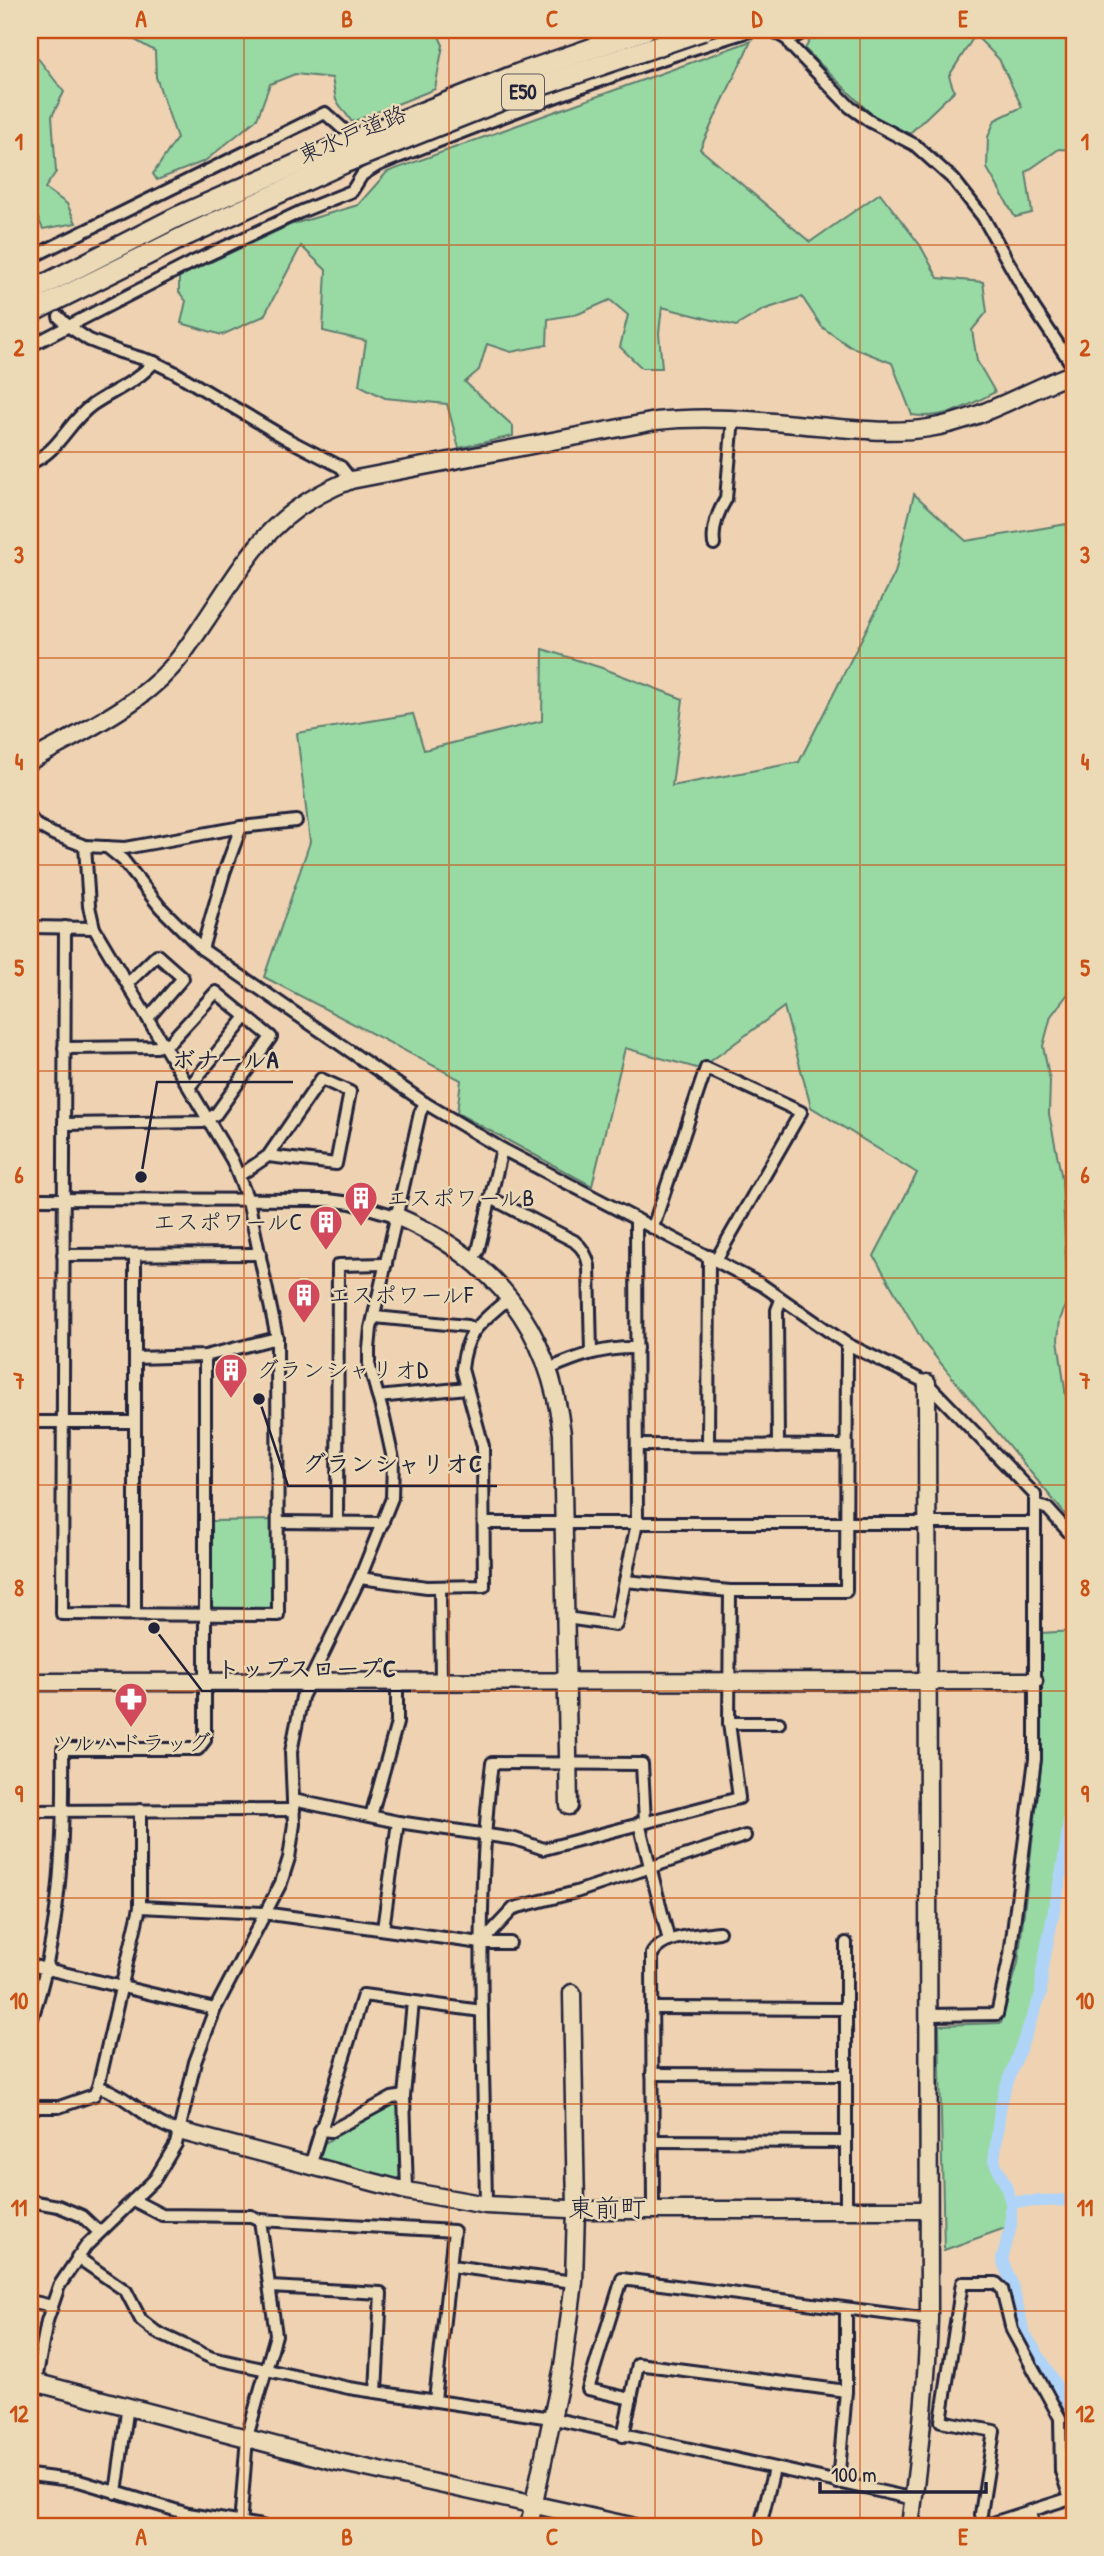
<svg xmlns="http://www.w3.org/2000/svg" width="1104" height="2556" viewBox="0 0 1104 2556" font-family="'Patrick Hand','Klee One',sans-serif">
  <style>
    .green { fill: #99daa4; stroke: #5e7e70; stroke-width: 2 }
    .lines { fill: none; stroke-linecap: round; stroke-linejoin: round }
    .canal { stroke: #afd4f8; stroke-width: 12 }
    .street-casing { stroke: #22223b; stroke-width: 16 }
    .secondary-casing { stroke: #22223b; stroke-width: 21 }
    .highway-casing { stroke: #22223b; stroke-width: 24 }
    .street { stroke: #ecdab7; stroke-width: 10 }
    .secondary { stroke: #ecdab7; stroke-width: 16 }
    .highway { stroke: #ecdab7; stroke-width: 19 }
    .highway-bridge-casing { stroke: #22223b; stroke-width: 24; stroke-linecap: butt }
    .highway-bridge { stroke: #ecdab7; stroke-width: 19 }
    .grid { fill: none; stroke: #ca5113; stroke-width: 2; stroke-opacity: 0.55 }
    .labels { text-anchor: middle; stroke-width: 5; stroke-linejoin: round; paint-order: stroke }
    .shield { fill: #ecdab7; stroke: #5f5960; stroke-width: 2 }
    .shield-label { font-size: 21px; font-weight: bold; fill: #22223b }
    .street-label { font-size: 23px; fill: #22223b; stroke: #ecdab7 }
    .poi-label { font-size: 23px; fill: #22223b; stroke: #ecdab7; text-anchor: start }
    .quarter-label { font-size: 26px; fill: #22223b; stroke: #ecdab7 }
    .leader { fill: none; stroke: #22223b; stroke-width: 2.5 }
    .callout-dot { fill: #22223b; stroke: #ecdab7; stroke-width: 2.5 }
    .callout-label { font-size: 24px; text-anchor: middle; font-weight: bold; fill: #22223b; stroke: #ecdab7; stroke-width: 5; stroke-linejoin: round; paint-order: stroke }
    .neatline { fill: none; stroke: #ca5113; stroke-width: 2.5 }
    .grid-label { font-size: 23px; text-anchor: middle; font-weight: bold; fill: #ca5113 }
  </style>
  <rect width="100%" height="100%" fill="#eed2b2"/>
  <filter id="ink" filterUnits="userSpaceOnUse"><feTurbulence type="fractalNoise" baseFrequency=".0143" numOctaves="2"/><feDisplacementMap in="SourceGraphic" scale="14" xChannelSelector="R" yChannelSelector="G"/><feConvolveMatrix kernelMatrix="1 2 1 2 8 2 1 2 1" color-interpolation-filters="sRGB"/></filter>
  <g filter="url(#ink)">
    <!-- green -->
    <g class="green">
      <path d="M 117,30 L 436,30 L 443,45 L 435,89 L 352,122 L 336,100 L 332,78 L 295,74 L 270,84 L 257,119 L 205,161 L 157,180 L 153,174 L 177,138 L 156,77 L 155,51 Z"/>
      <path d="M 850,30 L 1074,30 L 1074,150 L 1059,149 L 1026,172 L 1032,213 L 1015,217 L 987,168 L 988,137 L 995,120 L 1022,107 L 999,59 L 975,35 L 949,76 L 954,91 L 909,134 L 872,115 L 805,49 L 810,40 Z"/>
      <path d="M 751,41 L 700,149 L 810,242 L 880,193 L 920,245 L 938,278 L 983,282 L 987,312 L 972,330 L 977,361 L 995,392 C 968,406 943,420 912,415 L 892,363 L 849,346 L 822,327 L 802,297 L 763,310 L 736,326 L 662,307 L 659,333 L 662,368 L 642,368 L 620,347 L 628,315 L 610,300 L 578,314 L 548,319 L 547,345 L 511,352 L 487,344 L 479,370 L 465,382 L 513,426 L 513,436 L 459,448 L 447,404 L 385,398 L 359,385 L 366,341 L 323,331 L 326,270 L 301,246 L 264,316 L 222,335 L 181,323 L 186,301 L 179,292 L 179,277 L 290,225 L 358,205 L 387,172 Z"/>
      <path d="M 30,48 L 64,92 L 52,116 L 56,172 L 45,188 L 67,204 L 76,223 L 43,229 L 30,202 Z"/>
      <path d="M 914,494 L 966,541 L 1067,524 L 1068,565 L 1074,582 L 1074,637 L 1071,647 L 1074,647 L 1074,986 L 1051,1016 L 1043,1046 L 1050,1081 L 1049,1114 L 1062,1179 L 1068,1299 L 1060,1320 L 1058,1339 L 1066,1397 L 1074,1425 L 1074,1525 L 924,1343 L 874,1256 L 917,1173 L 811,1107 L 784,1007 L 700,1069 L 625,1048 L 592,1186 L 457,1113 L 461,1080 L 264,977 L 310,842 L 297,733 L 413,714 L 424,750 L 542,721 L 543,649 L 602,668 L 683,699 L 672,786 L 799,762 L 895,573 Z"/>
      <path d="M 272,1520 L 272,1606 L 267,1609 L 214,1609 L 210,1603 L 211,1521 Z"/>
      <path d="M 1074,1631 L 1074,1774 L 1060,1866 L 1039,1970 L 1035,2007 L 1000,2091 L 996,2110 L 990,2161 L 1003,2188 L 1008,2204 L 1008,2227 L 944,2250 L 939,2025 L 1001,2023 L 1018,1963 L 1042,1759 L 1041,1633 Z"/>
      <path d="M 392,2104 L 398,2106 L 401,2176 L 396,2180 L 320,2161 L 323,2144 Z"/>
    </g>
    <g class="lines">
      <!-- canal -->
      <g class="canal">
        <path d="M 1074,1786 L 1063,1864 L 1042,1971 L 1041,1994 L 1005,2089 L 1000,2109 L 994,2161 L 1006,2186 L 1011,2202 L 1011,2226 L 1002,2260 L 1012,2284 L 1024,2333 L 1046,2367 L 1069,2409 L 1073,2422 L 1071,2459 L 1074,2477"/>
        <path d="M 1011,2202 L 1074,2200"/>
      </g>
      <defs>
        <g id="street">
          <path d="M 772,30 L 788,40 L 792,47 L 850,107 L 871,122 L 915,145 L 954,180 L 983,217 L 1034,308 L 1074,368"/>
          <path d="M 788,40 L 808,30"/>
          <path d="M 30,258 L 325,113 L 343,129 L 350,146"/>
          <path d="M 59,317 L 68,326 L 89,340 L 120,352 L 154,362 L 174,372 L 287,439 L 341,467 L 351,480"/>
          <path d="M 30,346 L 193,262 L 300,212 L 352,191 L 362,175 L 378,165 C 502,116 626,68 753,30"/>
          <path d="M 30,463 C 59,452 68,422 92,405 C 114,390 137,382 154,362"/>
          <path d="M 714,544 C 712,529 718,512 726,499 L 733,418"/>
          <path d="M 30,817 L 35,824 L 53,834 L 85,846 L 125,848 L 241,827 L 296,821"/>
          <path d="M 107,847 L 123,860 L 160,907 L 202,949 L 425,1103 L 502,1149 L 762,1285 L 847,1344 L 927,1383 L 1035,1495 L 1035,1759 L 1010,1955 L 997,2014 L 929,2015"/>
          <path d="M 30,927 L 94,928"/>
          <path d="M 65,927 L 62,1614 L 278,1615 L 277,1338 L 248,1200 L 232,1160 L 94,928 L 89,906 L 85,846"/>
          <path d="M 202,949 L 224,873 L 241,827"/>
          <path d="M 128,983 L 157,955 L 183,978 L 149,1017"/>
          <path d="M 190,1086 L 246,1017"/>
          <path d="M 64,1124 L 203,1122 L 216,1114 L 271,1037 L 216,992 L 171,1041 L 157,1047 L 64,1048"/>
          <path d="M 240,1175 L 268,1156 L 336,1164 L 350,1092 L 321,1079 L 268,1156"/>
          <path d="M 491,1198 L 574,1241 C 583,1248 587,1255 589,1266 L 591,1353"/>
          <path d="M 30,1199 L 328,1200 L 351,1203 L 396,1216"/>
          <path d="M 653,1227 L 706,1068 L 801,1112 L 716,1260"/>
          <path d="M 63,1255 L 260,1254"/>
          <path d="M 135,1255 L 135,1614"/>
          <path d="M 472,1259 L 478,1251 L 502,1149"/>
          <path d="M 375,1317 L 467,1326 L 473,1330"/>
          <path d="M 135,1358 L 205,1356 L 277,1338"/>
          <path d="M 549,1369 C 578,1356 605,1347 637,1348"/>
          <path d="M 378,1397 L 467,1388"/>
          <path d="M 30,1422 L 135,1422"/>
          <path d="M 638,1445 L 845,1446"/>
          <path d="M 708,1445 L 709,1256"/>
          <path d="M 778,1446 L 777,1310 L 781,1300"/>
          <path d="M 1035,1504 L 1048,1509 L 1074,1538"/>
          <path d="M 278,1522 L 383,1523"/>
          <path d="M 337,1522 L 338,1265 L 386,1264"/>
          <path d="M 484,1523 L 1035,1523"/>
          <path d="M 360,1578 L 427,1587 L 484,1586 L 483,1446 L 462,1369 C 466,1329 482,1322 509,1298"/>
          <path d="M 625,1581 L 730,1591 L 846,1591 L 847,1344"/>
          <path d="M 440,1587 L 441,1682"/>
          <path d="M 566,1618 L 616,1625 L 637,1523 L 636,1219"/>
          <path d="M 729,1723 L 779,1723"/>
          <path d="M 293,1800 L 398,1822 L 515,1839 L 544,1849 L 739,1798 L 729,1723 L 730,1591"/>
          <path d="M 30,1811 L 294,1810"/>
          <path d="M 371,1816 L 397,1723 L 397,1683"/>
          <path d="M 639,1823 L 669,1941"/>
          <path d="M 140,1907 L 263,1913 L 481,1943 L 510,1943"/>
          <path d="M 383,1929 L 398,1822"/>
          <path d="M 481,1943 L 514,1908 L 576,1892 L 745,1836"/>
          <path d="M 846,1943 L 846,2210"/>
          <path d="M 30,1965 L 215,2009"/>
          <path d="M 652,2008 L 846,2009"/>
          <path d="M 30,2024 C 61,1935 64,1843 63,1749 L 198,1749 L 205,1740 L 205,1356"/>
          <path d="M 652,2074 L 846,2075"/>
          <path d="M 98,2087 C 129,2094 148,2124 179,2131"/>
          <path d="M 30,2107 L 59,2107 L 94,2095 L 98,2087 L 140,1907 L 140,1810"/>
          <path d="M 320,2130 L 331,2131 L 392,2098 L 404,2096"/>
          <path d="M 653,2141 L 846,2142"/>
          <path d="M 310,2166 L 363,1995 L 482,2011"/>
          <path d="M 407,2191 L 404,2096 L 413,2002"/>
          <path d="M 133,2200 L 162,2215 L 251,2216 L 260,2220"/>
          <path d="M 30,2201 L 58,2206 L 82,2216 L 99,2232"/>
          <path d="M 486,2205 C 484,2058 474,1910 492,1763 L 642,1764 L 645,1822"/>
          <path d="M 653,2210 L 652,1954 C 663,1935 699,1935 719,1932"/>
          <path d="M 77,2257 L 126,2291 L 141,2320 L 156,2332 L 212,2358 L 349,2388 L 551,2418 L 914,2499"/>
          <path d="M 451,2266 L 574,2282"/>
          <path d="M 270,2287 L 381,2293 L 376,2392"/>
          <path d="M 30,2301 L 52,2306"/>
          <path d="M 846,2309 L 846,2391"/>
          <path d="M 631,2399 L 588,2389 L 622,2279 L 929,2319"/>
          <path d="M 30,2412 L 47,2321 L 59,2286 L 86,2246 L 155,2179 L 176,2144 L 195,2062 L 215,2009 L 281,1883 L 289,1858 L 294,1824 L 291,1752 L 302,1697 L 360,1578 L 392,1498 L 393,1459 L 384,1418 L 369,1364 L 369,1349 L 371,1328 L 420,1113 L 425,1103"/>
          <path d="M 623,2436 L 638,2364 L 846,2391 L 838,2483"/>
          <path d="M 30,2475 L 79,2481 L 188,2514 L 262,2526"/>
          <path d="M 116,2493 L 128,2405"/>
          <path d="M 1030,2513 L 1034,2526"/>
          <path d="M 240,2526 L 247,2437 L 276,2335 L 260,2220 L 454,2231 L 435,2400"/>
          <path d="M 760,2526 L 774,2469"/>
          <path d="M 983,2526 L 981,2514 L 994,2431 L 941,2421 L 962,2283 L 996,2283 L 1002,2289 L 1012,2330 L 1060,2418 L 1061,2471 L 1070,2498"/>
          <path d="M 983,2526 L 1074,2497"/>
        </g>
        <g id="secondary">
          <path d="M 30,761 C 77,734 134,709 171,668 C 184,654 195,636 206,620 C 250,554 273,510 351,480 L 656,421 C 710,415 763,421 817,426 C 854,429 892,434 929,428 C 981,420 1026,391 1074,373"/>
          <path d="M 396,1216 C 494,1258 550,1327 562,1434 L 569,1806"/>
          <path d="M 30,1682 L 1034,1681"/>
          <path d="M 179,2131 L 407,2191 L 486,2205 L 590,2210 L 928,2210"/>
          <path d="M 30,2381 L 334,2461 L 631,2526"/>
          <path d="M 529,2526 L 563,2367 L 574,2282 L 576,2209 L 572,1993"/>
          <path d="M 910,2526 C 919,2457 927,2389 929,2319 L 927,1383"/>
        </g>
        <g id="highway">
          <path d="M 30,292 L 177,217 L 338,146"/>
          <path d="M 30,313 L 187,235 L 344,163"/>
        </g>
      </defs>
      <!-- street casing -->
      <use href="#street" class="street-casing"/>
      <!-- secondary casing -->
      <use href="#secondary" class="secondary-casing"/>
      <!-- highway casing -->
      <use href="#highway" class="highway-casing"/>
      <!-- street -->
      <use href="#street" class="street"/>
      <!-- secondary -->
      <use href="#secondary" class="secondary"/>
      <!-- highway -->
      <use href="#highway" class="highway"/>
      <defs>
        <g id="highway-bridge">
          <path d="M 338,146 L 518,74 L 645,30"/>
          <path d="M 344,163 L 525,91 L 704,30"/>
        </g>
      </defs>
      <!-- highway-bridge casing -->
      <use href="#highway-bridge" class="highway-bridge-casing"/>
      <!-- highway-bridge -->
      <use href="#highway-bridge" class="highway-bridge"/>
    </g>
  </g>
  <!-- grid -->
  <path class="grid" d="M 244,30 L 244,2526M 449,30 L 449,2526M 655,30 L 655,2526M 860,30 L 860,2526M 30,245 L 1074,245M 30,452 L 1074,452M 30,658 L 1074,658M 30,865 L 1074,865M 30,1071 L 1074,1071M 30,1278 L 1074,1278M 30,1485 L 1074,1485M 30,1691 L 1074,1691M 30,1898 L 1074,1898M 30,2104 L 1074,2104M 30,2311 L 1074,2311"/>
  <!-- icons -->
  <defs>
    <symbol id="building-pin" viewBox="-11 -11 22 30"><path d="M0 17L-7.5 6A9.5 9.5 0 1 1 7.5 6Z" fill="#d1495b" stroke="#ecdab7"/><path d="M-4-6H4V6H1V3H-1V6H-4ZM-2.5-4.3h1.7v1.8h-1.7ZM.8-4.3h1.7v1.8H.8ZM-2.5-1h1.7V.8h-1.7ZM.8-1h1.7V.8H.8Z" fill="#fff"/></symbol>
    <symbol id="pharmacy-pin" viewBox="-11 -11 22 30"><path d="M0 17L-7.5 6A9.5 9.5 0 1 1 7.5 6Z" fill="#d1495b" stroke="#ecdab7"/><path d="M-2-6h4v4h4v4h-4v4h-4v-4h-4v-4h4Z" fill="#fff"/></symbol>
  </defs>
  <g fill-rule="evenodd">
    <use href="#building-pin" x="342" y="1179" width="38" height="52"/>
    <use href="#building-pin" x="307" y="1203" width="38" height="52"/>
    <use href="#building-pin" x="285" y="1276" width="38" height="52"/>
    <use href="#building-pin" x="212" y="1351" width="38" height="52"/>
    <use href="#pharmacy-pin" x="112" y="1680" width="38" height="52"/>
  </g>
  <g class="labels">
    <!-- shield labels -->
    <rect class="shield" x="502" y="74.5" width="42" height="35" rx="5"/>
    <g class="shield-label">
      <text x="523" y="99">E50</text>
    </g>
    <!-- street labels -->
    <g class="street-label">
      <text transform="translate(352 134) rotate(-23)" y="8">東水戸道路</text>
    </g>
    <!-- poi labels -->
    <g class="poi-label">
      <text x="386" y="1206">エスポワールB</text>
      <text x="302" y="1230" text-anchor="end">エスポワールC</text>
      <text x="328" y="1303">エスポワールF</text>
      <text x="256" y="1378">グランシャリオD</text>
      <text x="131" y="1751" text-anchor="middle">ツルハドラッグ</text>
    </g>
    <!-- quarter labels -->
    <g class="quarter-label">
      <text x="607" y="2217">東前町</text>
    </g>
  </g>
  <!-- callouts -->
  <path class="leader" d="M141 1177L157 1082H293M259 1399L288 1486H497M154 1628L202 1691H411"/>
  <g class="callout-dot">
    <circle cx="141" cy="1177" r="7"/>
    <circle cx="259" cy="1399" r="7"/>
    <circle cx="154" cy="1628" r="7"/>
  </g>
  <g class="callout-label">
    <text x="225" y="1068">ボナールA</text>
    <text x="392" y="1472">グランシャリオC</text>
    <text x="306" y="1677">トップスロープC</text>
  </g>
  <!-- margin -->
  <rect width="1104" height="2556" fill="none" stroke="#ecdab7" stroke-width="77"/>
  <!-- scale -->
  <path d="M820 2482v10h166v-10" fill="none" stroke="#22223b" stroke-width="3.5"/>
  <text x="831" y="2482" font-size="21" fill="#22223b" stroke="#ecdab7" stroke-width="5" paint-order="stroke">100 m</text>
  <rect x="38" y="38" width="1028" height="2480" class="neatline"/>
  <g class="grid-label">
    <text x="141" y="27">A</text>
    <text x="347" y="27">B</text>
    <text x="552" y="27">C</text>
    <text x="757" y="27">D</text>
    <text x="963" y="27">E</text>
    <text x="19" y="150">1</text>
    <text x="1085" y="150">1</text>
    <text x="19" y="356">2</text>
    <text x="1085" y="356">2</text>
    <text x="19" y="563">3</text>
    <text x="1085" y="563">3</text>
    <text x="19" y="770">4</text>
    <text x="1085" y="770">4</text>
    <text x="19" y="976">5</text>
    <text x="1085" y="976">5</text>
    <text x="19" y="1183">6</text>
    <text x="1085" y="1183">6</text>
    <text x="19" y="1389">7</text>
    <text x="1085" y="1389">7</text>
    <text x="19" y="1596">8</text>
    <text x="1085" y="1596">8</text>
    <text x="19" y="1802">9</text>
    <text x="1085" y="1802">9</text>
    <text x="19" y="2009">10</text>
    <text x="1085" y="2009">10</text>
    <text x="19" y="2216">11</text>
    <text x="1085" y="2216">11</text>
    <text x="19" y="2422">12</text>
    <text x="1085" y="2422">12</text>
    <text x="141" y="2545">A</text>
    <text x="347" y="2545">B</text>
    <text x="552" y="2545">C</text>
    <text x="757" y="2545">D</text>
    <text x="963" y="2545">E</text>
  </g>
</svg>
